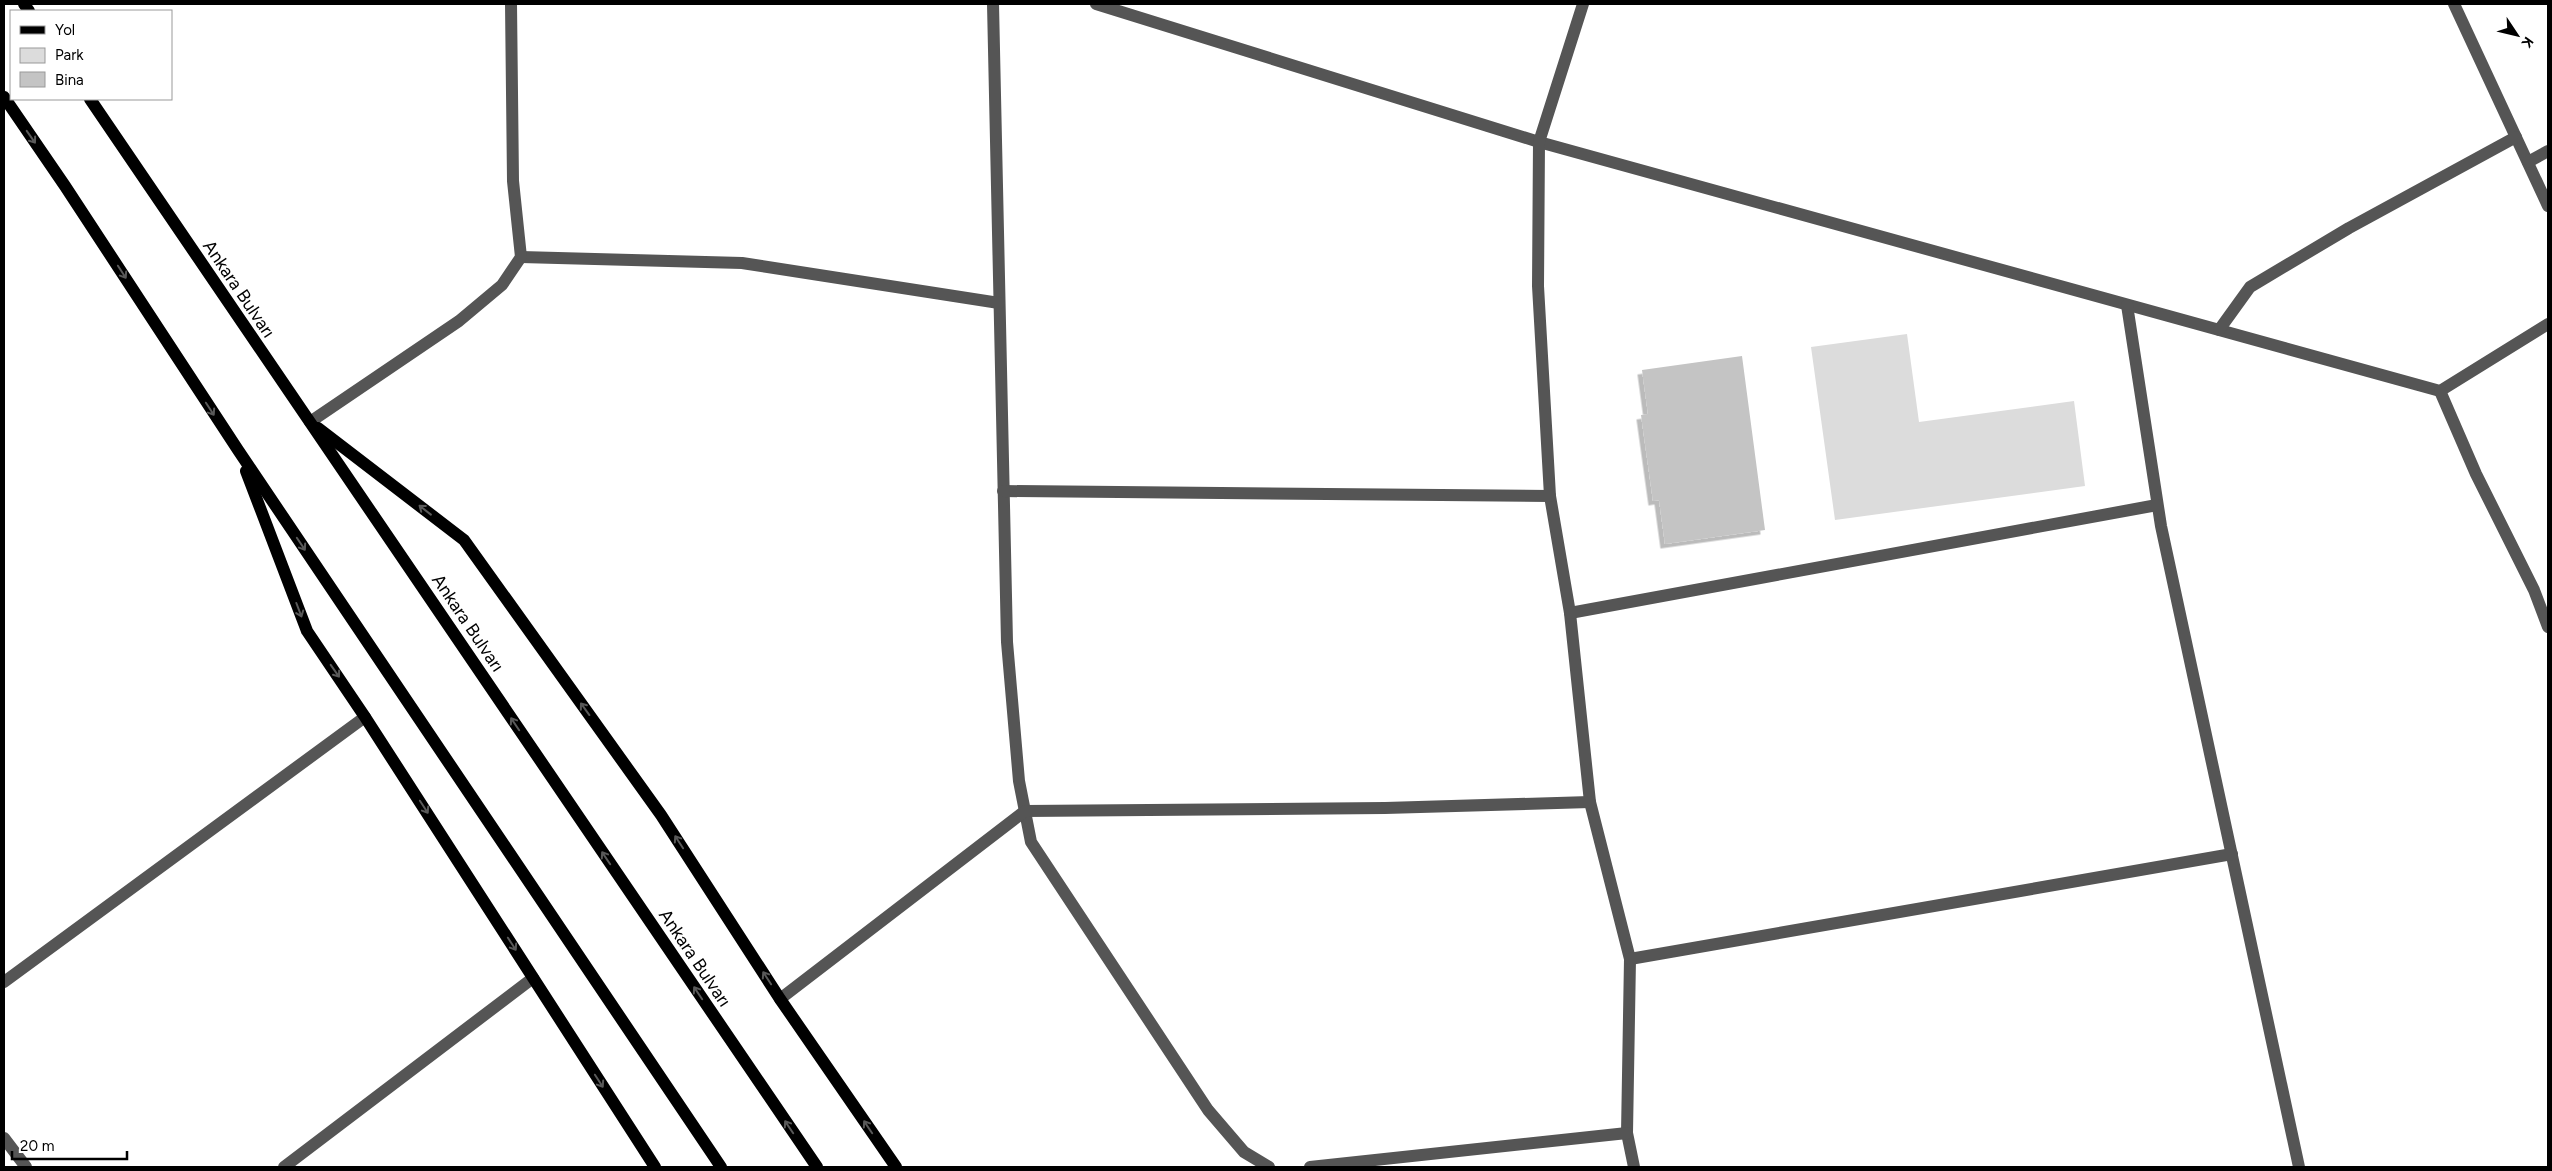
<svg xmlns="http://www.w3.org/2000/svg" width="2552" height="1171" viewBox="0 0 2552 1171" font-family="Figtree,sans-serif">
  <style>
    .green { fill: #dcdcdc }
    .building { fill: #c4c4c4; filter: url(#shadow) }
    .lines { fill: none; stroke-linecap: round; stroke-linejoin: round }
    .minor { stroke: #555; stroke-width: 12 }
    .major { stroke: #000; stroke-width: 12 }
    .oneway { stroke: #595959 }
    .labels { text-anchor: middle; stroke-width: 5; stroke-linejoin: round; paint-order: stroke }
    .street-label { font-size: 18px; fill: #000; stroke: #fff }
  </style>
  <defs>
    <filter id="shadow"><feDropShadow dx="-4.5" dy="4.5" stdDeviation="0" flood-color="#0004"/></filter>
  </defs>
  <rect width="100%" height="100%" fill="#fff"/>
  <!-- green -->
  <path class="green" d="M 1907,334 L 1919,422 L 2074,401 L 2085,486 L 1835,520 L 1811,347 Z"/>
  <!-- building -->
  <path class="building" d="M 1742,356 L 1765,530 L 1665,544 L 1659,500 L 1653,501 L 1641,415 L 1648,414 L 1642,370 Z"/>
  <g class="lines">
    <!-- minor -->
    <g class="minor">
      <path d="M 993,4 L 1007,642 L 1019,781 L 1031,842 L 1208,1110 L 1244,1152 L 1269,1167"/>
      <path d="M 1096,4 L 1539,142 L 2440,391 L 2548,324"/>
      <path d="M 1583,4 L 1539,142 L 1538,286 L 1550,496 L 1570,613 L 1590,802 L 1630,959 L 1627,1133 L 1634,1167"/>
      <path d="M 2454,4 L 2548,206"/>
      <path d="M 2528,162 L 2548,151"/>
      <path d="M 521,257 L 742,263 L 999,303"/>
      <path d="M 2127,305 L 2161,526 L 2299,1167"/>
      <path d="M 2219,330 L 2250,287 L 2349,228 L 2516,137"/>
      <path d="M 2440,391 L 2476,474 L 2534,590 L 2548,627"/>
      <path d="M 310,422 L 459,321 L 502,285 L 521,257 L 513,181 L 511,4"/>
      <path d="M 1003,491 L 1550,496"/>
      <path d="M 1570,613 L 2157,505"/>
      <path d="M 1630,959 L 2232,854"/>
      <path d="M 4,982 L 365,717"/>
      <path d="M 780,999 L 1025,811 L 1385,808 L 1590,802"/>
      <path d="M 4,1138 L 26,1167"/>
      <path d="M 284,1167 L 533,978"/>
      <path d="M 1310,1167 L 1627,1133"/>
    </g>
    <!-- major -->
    <g class="major">
      <path d="M 24,4 L 29,11"/>
      <path d="M 4,97 L 65,186 L 238,450 L 721,1167"/>
      <path d="M 90,99 L 817,1167"/>
      <path d="M 318,428 L 464,540 L 661,815 L 780,999 L 896,1167"/>
      <path d="M 246,471 L 307,631 L 365,717 L 655,1167"/>
    </g>
  </g>
  <!-- one-way arrows -->
  <defs><path id="oneway-shaft" d="M-6 0H5M1.5-3L5.5 0L1.5 3" fill="none" stroke-width="1.6" stroke-linecap="round" stroke-linejoin="round" transform="scale(1.25)"/></defs>
  <g class="oneway">
    <use href="#oneway-shaft" transform="translate(31 137) rotate(55)"/>
    <use href="#oneway-shaft" transform="translate(122 272) rotate(57)"/>
    <use href="#oneway-shaft" transform="translate(210 409) rotate(57)"/>
    <use href="#oneway-shaft" transform="translate(425 510) rotate(-142)"/>
    <use href="#oneway-shaft" transform="translate(301 544) rotate(56)"/>
    <use href="#oneway-shaft" transform="translate(299 610) rotate(69)"/>
    <use href="#oneway-shaft" transform="translate(335 671) rotate(55)"/>
    <use href="#oneway-shaft" transform="translate(585 709) rotate(-126)"/>
    <use href="#oneway-shaft" transform="translate(515 724) rotate(-124)"/>
    <use href="#oneway-shaft" transform="translate(424 807) rotate(57)"/>
    <use href="#oneway-shaft" transform="translate(679 842) rotate(-123)"/>
    <use href="#oneway-shaft" transform="translate(606 858) rotate(-124)"/>
    <use href="#oneway-shaft" transform="translate(512 944) rotate(57)"/>
    <use href="#oneway-shaft" transform="translate(767 978) rotate(-123)"/>
    <use href="#oneway-shaft" transform="translate(698 993) rotate(-124)"/>
    <use href="#oneway-shaft" transform="translate(599 1081) rotate(57)"/>
    <use href="#oneway-shaft" transform="translate(789 1127) rotate(-124)"/>
    <use href="#oneway-shaft" transform="translate(868 1127) rotate(-124)"/>
  </g>
  <g class="labels">
    <!-- street labels -->
    <g class="street-label">
      <text transform="translate(239 289) rotate(56)" y="6">Ankara Bulvarı</text>
      <text transform="translate(468 623) rotate(56)" y="6">Ankara Bulvarı</text>
      <text transform="translate(695 958) rotate(56)" y="6">Ankara Bulvarı</text>
    </g>
  </g>
  <!-- border -->
  <rect width="2552" height="1171" fill="none" stroke="#000000" stroke-width="10"/>
  <!-- legend -->
  <rect x="10" y="10" width="162" height="90" fill="#ffffff" stroke="#999999"/>
  <rect x="20" y="26" width="25" height="8" fill="#000000" stroke="#999999"/>
  <text x="55" y="35" font-size="15" fill="#000000">Yol</text>
  <rect x="20" y="48" width="25" height="15" fill="#dcdcdc" stroke="#999999"/>
  <text x="55" y="60" font-size="15" fill="#000000">Park</text>
  <rect x="20" y="72" width="25" height="15" fill="#c4c4c4" stroke="#999999"/>
  <text x="55" y="85" font-size="15" fill="#000000">Bina</text>
  <!-- north arrow -->
  <g transform="translate(2517 35) rotate(125)" stroke="#ffffff" stroke-width="4" paint-order="stroke">
  <path d="M0-4L9 19L0 12L-9 19Z" fill="#000000"/>
  <text y="-8" font-size="14" font-weight="bold" text-anchor="middle" fill="#000000">K</text>
  </g>
  <!-- scale -->
  <path d="M12 1151v8h115v-8" fill="none" stroke="#000000" stroke-width="2.5"/>
  <text x="20" y="1151" font-size="15" fill="#000000" stroke="#ffffff" stroke-width="4" paint-order="stroke">20 m</text>
</svg>
